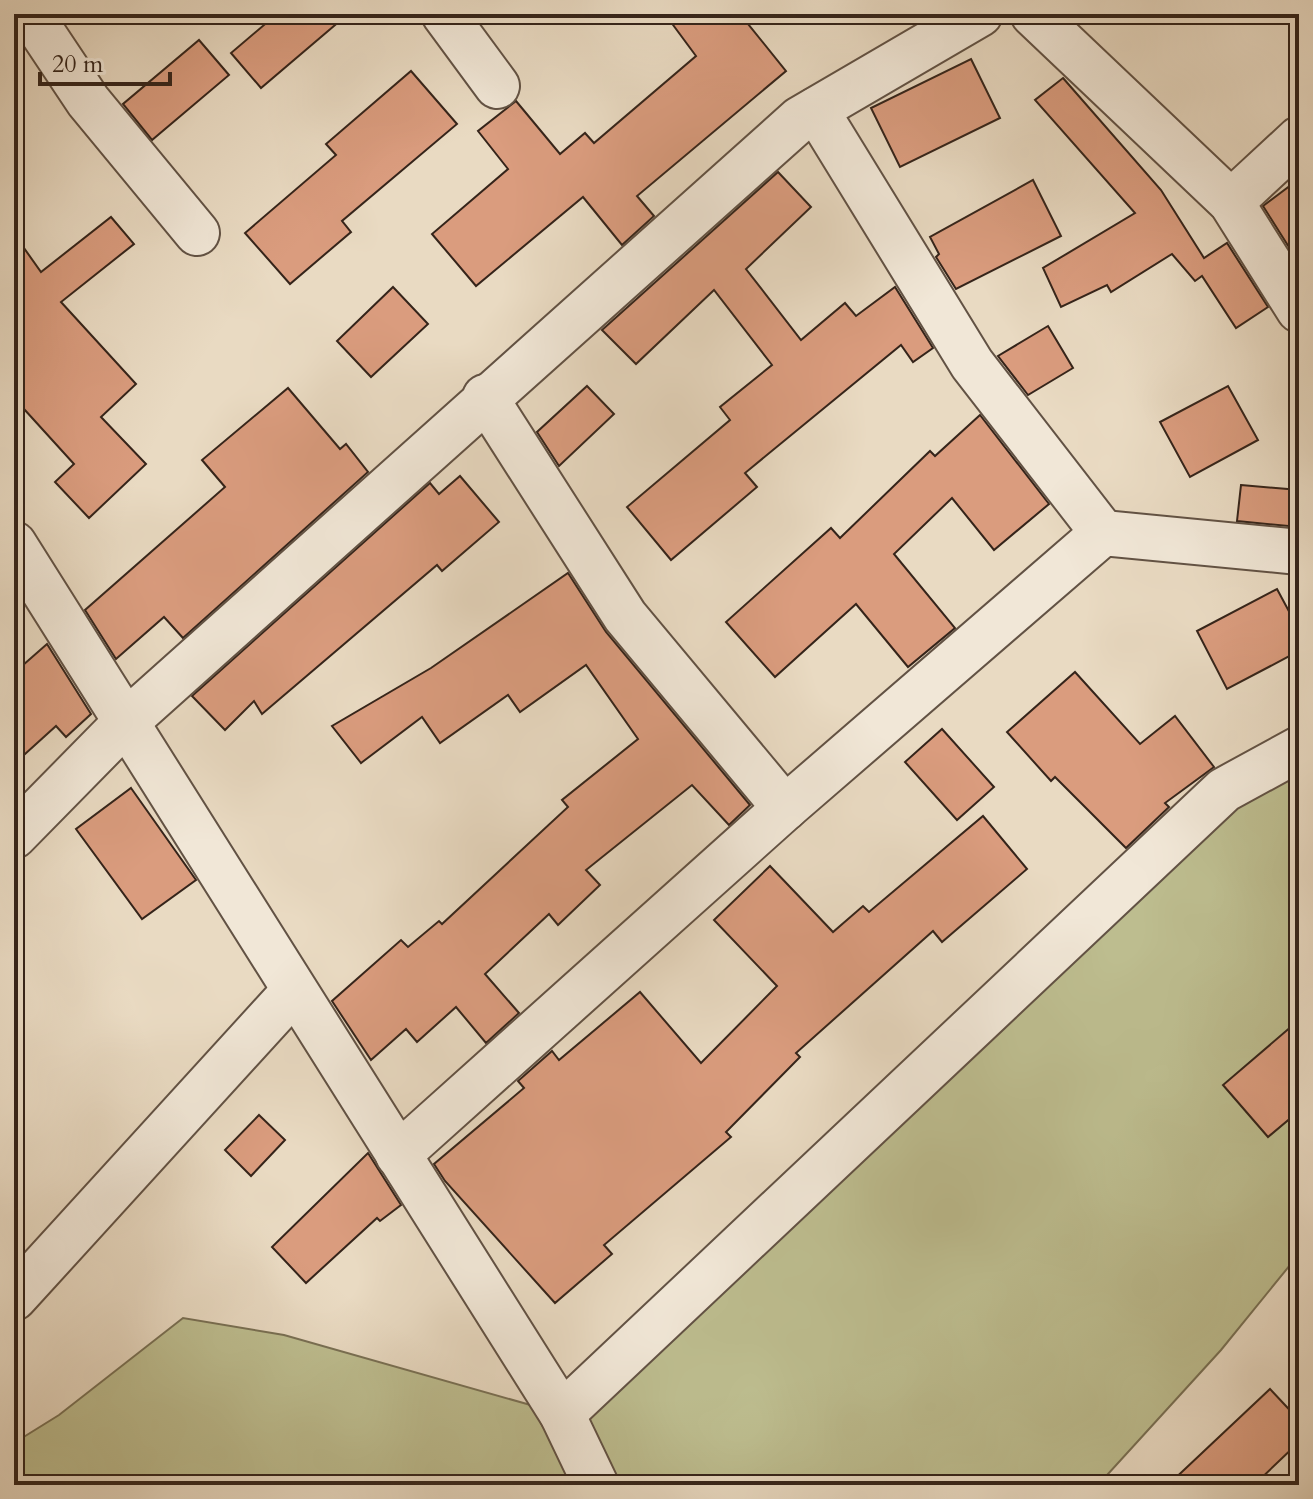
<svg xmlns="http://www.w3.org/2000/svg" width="1313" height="1499" viewBox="0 0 1313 1499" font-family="Cardo,serif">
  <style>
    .green { fill: #bdbd8f; stroke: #797054; stroke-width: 2 }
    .building { fill: #da9c7e; stroke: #35241a; stroke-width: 2 }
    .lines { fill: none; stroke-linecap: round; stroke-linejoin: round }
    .minor-casing { stroke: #625244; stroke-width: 48 }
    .minor { stroke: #f1e7d7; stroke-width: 44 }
  </style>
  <rect width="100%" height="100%" fill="#e9dac2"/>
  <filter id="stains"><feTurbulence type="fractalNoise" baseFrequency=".0025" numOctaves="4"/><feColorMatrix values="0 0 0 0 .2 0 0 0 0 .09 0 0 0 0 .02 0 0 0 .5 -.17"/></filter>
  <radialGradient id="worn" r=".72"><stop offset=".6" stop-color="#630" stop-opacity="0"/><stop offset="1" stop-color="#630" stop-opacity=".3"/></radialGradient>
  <!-- green -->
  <path class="green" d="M 1299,749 L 1299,1254 L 1221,1350 L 1098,1485 L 14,1485 L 14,1443 L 59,1415 L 183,1318 L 284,1335 L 562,1414 Z"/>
  <!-- building -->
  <g class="building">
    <path d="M 277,14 L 348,14 L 261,88 L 231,53 Z"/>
    <path d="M 665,14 L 740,14 L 786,71 L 637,196 L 654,216 L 622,245 L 583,197 L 476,286 L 432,234 L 508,169 L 478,131 L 516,101 L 560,154 L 585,133 L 594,143 L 696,56 Z"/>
    <path d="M 199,40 L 229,75 L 152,140 L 123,104 Z"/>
    <path d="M 971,59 L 1000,118 L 900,167 L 871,108 Z"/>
    <path d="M 411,71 L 457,124 L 342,221 L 351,232 L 290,284 L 245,233 L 336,155 L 326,144 Z"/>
    <path d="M 1063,78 L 1161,190 L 1204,258 L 1227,243 L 1268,307 L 1236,328 L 1202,276 L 1195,281 L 1172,254 L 1111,292 L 1107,285 L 1061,307 L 1043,268 L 1135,213 L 1035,100 Z"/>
    <path d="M 778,172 L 811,207 L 746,269 L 801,340 L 845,303 L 856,316 L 895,287 L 933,348 L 913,362 L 901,345 L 745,473 L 757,487 L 671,560 L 627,507 L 730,420 L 720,407 L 772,365 L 714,290 L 636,364 L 602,330 Z"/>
    <path d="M 1299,179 L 1299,263 L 1263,206 Z"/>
    <path d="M 1033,180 L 1061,236 L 956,289 L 936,257 L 939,254 L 930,237 Z"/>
    <path d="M 111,217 L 134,244 L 61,302 L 136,384 L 101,417 L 146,464 L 89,518 L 55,482 L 74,464 L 14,398 L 14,234 L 41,272 Z"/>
    <path d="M 393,287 L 428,324 L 371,377 L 337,341 Z"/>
    <path d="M 1048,326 L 1073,368 L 1028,395 L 998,356 Z"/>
    <path d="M 587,386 L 614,414 L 559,466 L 537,432 Z"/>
    <path d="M 1228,386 L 1258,440 L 1190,477 L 1160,422 Z"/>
    <path d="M 288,388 L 340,449 L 346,444 L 368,472 L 183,638 L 164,617 L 116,659 L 85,610 L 225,487 L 202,460 Z"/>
    <path d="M 980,415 L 1049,504 L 994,550 L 952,498 L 894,554 L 955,628 L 908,667 L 856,604 L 775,677 L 726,622 L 831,528 L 840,538 L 930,451 L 935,456 Z"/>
    <path d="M 460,476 L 499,522 L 442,571 L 437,565 L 262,714 L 254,701 L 225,730 L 192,696 L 430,483 L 439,494 Z"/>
    <path d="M 1241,485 L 1299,490 L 1299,527 L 1237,521 Z"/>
    <path d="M 568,573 L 606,632 L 750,805 L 729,825 L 692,785 L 586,870 L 600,885 L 558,925 L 549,914 L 485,974 L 519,1013 L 486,1043 L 456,1007 L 417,1042 L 406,1029 L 371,1060 L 332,1001 L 401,940 L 408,947 L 439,921 L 442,924 L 568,807 L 562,800 L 638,739 L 586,665 L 520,712 L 508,695 L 440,743 L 422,717 L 361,763 L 332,726 L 431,668 Z"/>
    <path d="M 1277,589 L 1299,630 L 1299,651 L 1227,689 L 1197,631 Z"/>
    <path d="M 47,644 L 91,714 L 66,737 L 56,726 L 14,764 L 14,673 Z"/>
    <path d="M 1075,672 L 1140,744 L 1175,716 L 1214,767 L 1165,803 L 1169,807 L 1126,848 L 1055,777 L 1051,781 L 1007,732 Z"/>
    <path d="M 942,729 L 994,787 L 957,820 L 905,762 Z"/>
    <path d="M 131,788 L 196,880 L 142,919 L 76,829 Z"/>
    <path d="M 983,816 L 1027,869 L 942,942 L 933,931 L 796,1053 L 800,1057 L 726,1132 L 731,1137 L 604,1245 L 612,1254 L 555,1303 L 445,1181 L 434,1164 L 524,1088 L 518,1081 L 552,1051 L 559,1060 L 640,992 L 701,1063 L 777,986 L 714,920 L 770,866 L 833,932 L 863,906 L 869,912 Z"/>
    <path d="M 1299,1020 L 1299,1111 L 1268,1137 L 1223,1085 Z"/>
    <path d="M 259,1115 L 285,1140 L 251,1176 L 225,1150 Z"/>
    <path d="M 368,1153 L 401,1205 L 380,1221 L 377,1218 L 306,1283 L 272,1247 Z"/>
    <path d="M 1270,1389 L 1299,1420 L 1299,1442 L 1254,1485 L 1168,1485 Z"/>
  </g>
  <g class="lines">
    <defs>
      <g id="minor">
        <path d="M 30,14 L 88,101 L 197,233"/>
        <path d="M 444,14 L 497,86"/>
        <path d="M 1033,14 L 1231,202 L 1299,310"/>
        <path d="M 816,110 L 972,364 L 1103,533"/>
        <path d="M 1231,202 L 1299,139"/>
        <path d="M 485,397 L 625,616 L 785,808"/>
        <path d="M 14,544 L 562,1414 L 596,1485"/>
        <path d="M 14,836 L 126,722 L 800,119 L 980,14"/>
        <path d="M 398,1155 L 785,808 L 1103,533 L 1299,552"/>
        <path d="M 14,1298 L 294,991"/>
        <path d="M 562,1414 L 1224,790 L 1299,749"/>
      </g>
    </defs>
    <!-- minor casing -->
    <use href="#minor" class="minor-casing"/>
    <!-- minor -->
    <use href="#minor" class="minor"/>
  </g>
  <!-- margin -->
  <rect width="1313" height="1499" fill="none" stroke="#e9dac2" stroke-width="48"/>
  <rect x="16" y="16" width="1281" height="1467" fill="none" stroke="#35241a" stroke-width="4"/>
  <rect x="24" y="24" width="1265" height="1451" fill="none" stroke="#35241a" stroke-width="2"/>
  <!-- scale -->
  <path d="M40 72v12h130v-12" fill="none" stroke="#35241a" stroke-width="4"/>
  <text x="52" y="72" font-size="24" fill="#35241a" stroke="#f1e7d7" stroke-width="6" paint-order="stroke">20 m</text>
  <rect width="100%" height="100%" filter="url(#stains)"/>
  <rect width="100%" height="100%" fill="url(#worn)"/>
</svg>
